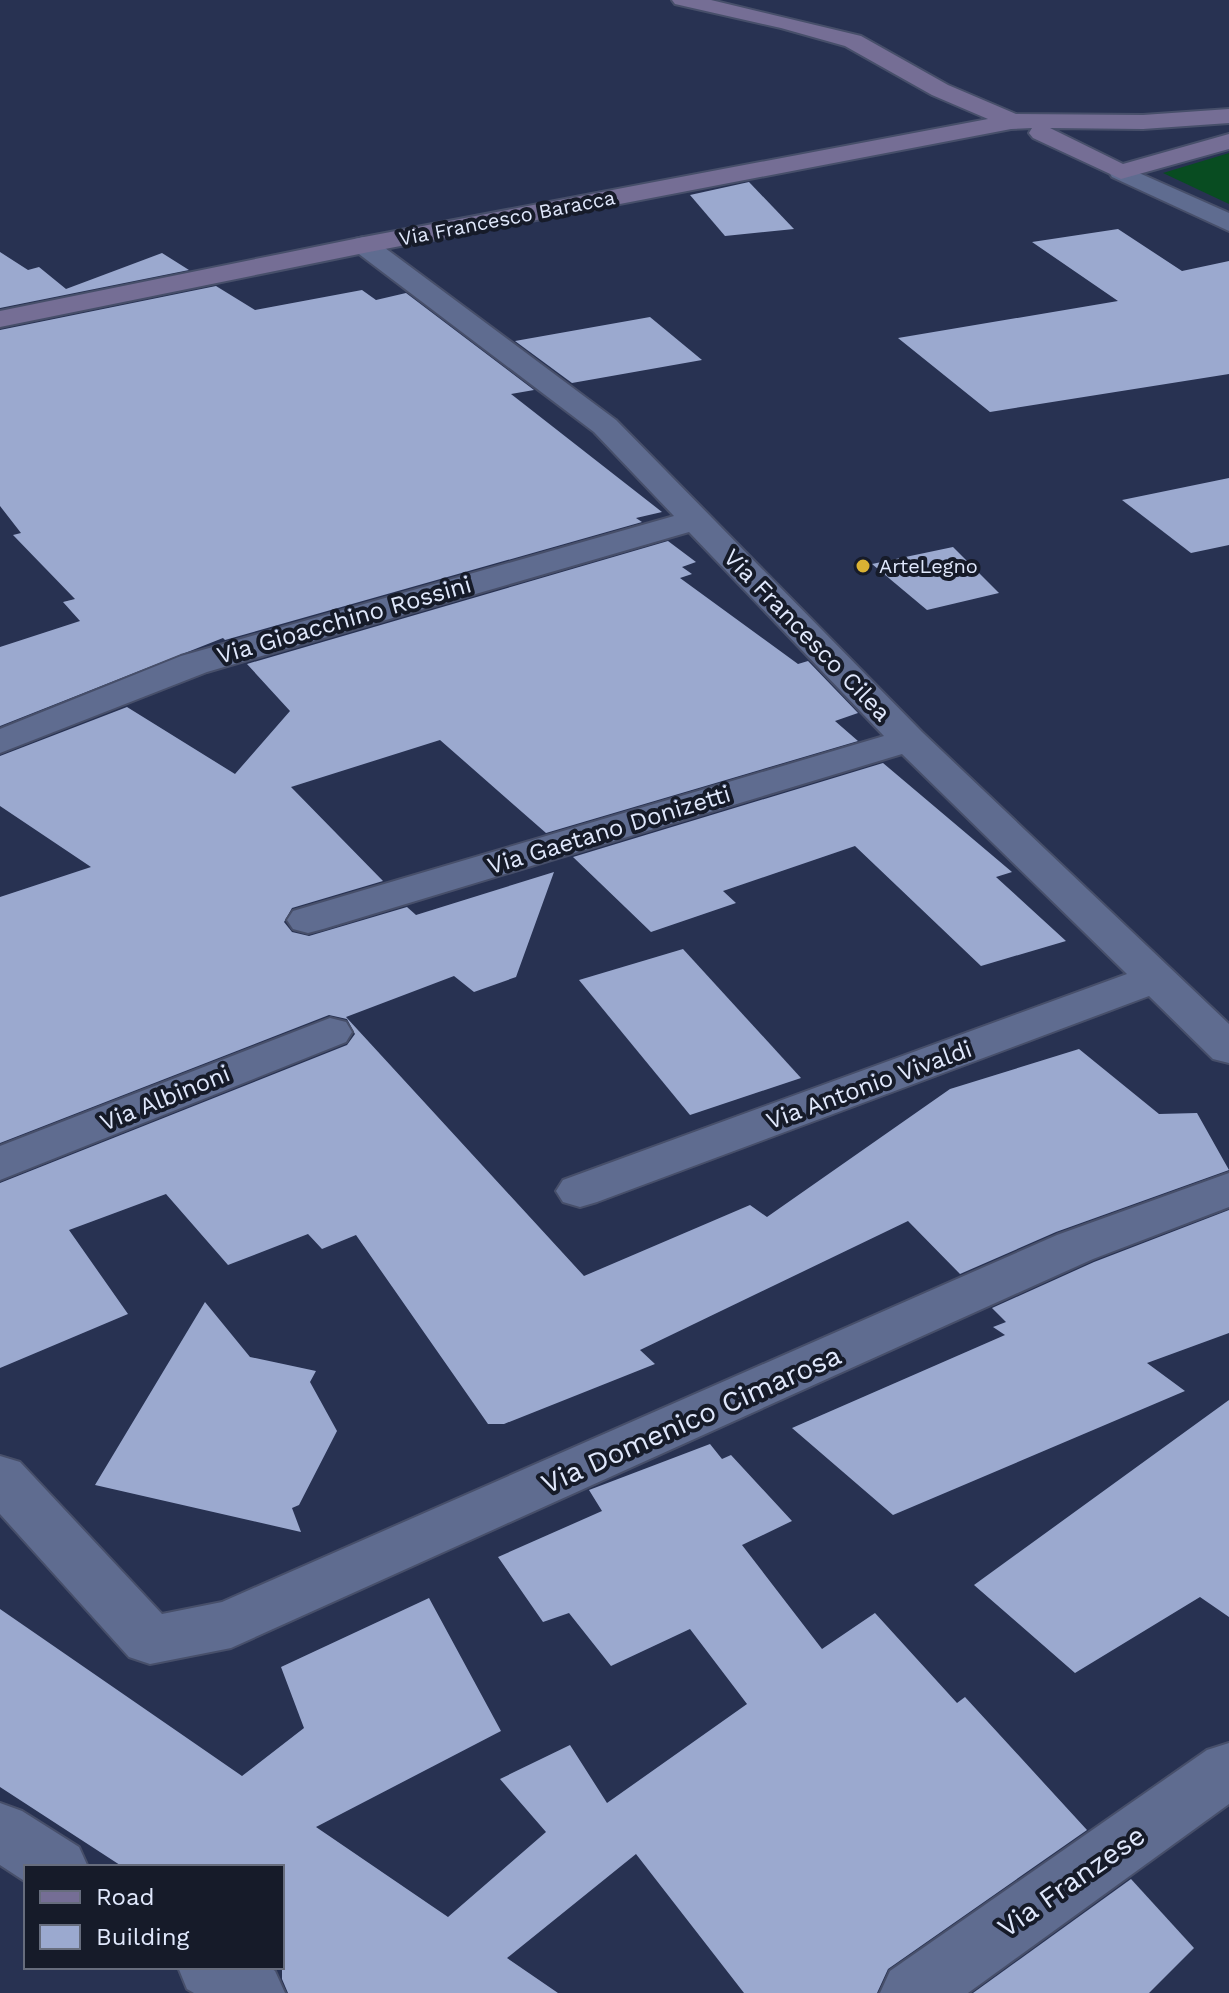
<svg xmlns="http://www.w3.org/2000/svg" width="1229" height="1993" viewBox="0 0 1229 1993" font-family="'Work Sans',sans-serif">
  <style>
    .green { fill: #084c21 }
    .building { fill: #9ba9cf }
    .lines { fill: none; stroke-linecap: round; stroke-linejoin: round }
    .street-casing { stroke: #474f6a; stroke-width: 4 }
    .secondary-casing { stroke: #474f6a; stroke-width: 4 }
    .street { fill: #5f6c90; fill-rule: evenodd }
    .secondary { fill: #756e95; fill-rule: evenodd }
    .poi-dot { fill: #dbb233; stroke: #161b29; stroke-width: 3 }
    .labels { text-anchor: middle; stroke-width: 8; stroke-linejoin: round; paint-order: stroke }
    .far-street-label { font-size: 20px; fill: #e0e8fc; stroke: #161b29 }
    .far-poi-label { font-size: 20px; fill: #e0e8fc; stroke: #161b29; text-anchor: start }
    .street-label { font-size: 24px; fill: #e0e8fc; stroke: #161b29 }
    .near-street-label { font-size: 28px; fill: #e0e8fc; stroke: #161b29 }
  </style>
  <rect width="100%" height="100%" fill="#283252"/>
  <!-- green -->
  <path class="green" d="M 1229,153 L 1229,204 L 1163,173 Z"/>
  <!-- building -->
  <g class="building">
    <path d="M 749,182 L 794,229 L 725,236 L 690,195 Z"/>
    <path d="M 1118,229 L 1182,271 L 1229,261 L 1229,374 L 990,412 L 898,338 L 1118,301 L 1032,242 Z"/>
    <path d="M 0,252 L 28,270 L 39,267 L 66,289 L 162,253 L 189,270 L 0,308 Z"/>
    <path d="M 216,286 L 255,310 L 362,290 L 376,300 L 406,293 L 534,390 L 511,394 L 662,512 L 636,518 L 642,522 L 225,640 L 223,638 L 0,726 L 0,647 L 80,621 L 63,602 L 75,599 L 13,535 L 21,533 L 0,506 L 0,330 Z"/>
    <path d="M 650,317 L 702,360 L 572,383 L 515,341 Z"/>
    <path d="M 1229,478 L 1229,545 L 1191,553 L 1122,500 Z"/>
    <path d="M 668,541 L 696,562 L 682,567 L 692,574 L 680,578 L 798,664 L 808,661 L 858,713 L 835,721 L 858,741 L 546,833 L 440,740 L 291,787 L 383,881 L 292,908 L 284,922 L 292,932 L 309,936 L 407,907 L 416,915 L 554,872 L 516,977 L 474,992 L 454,976 L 346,1017 L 584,1276 L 750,1205 L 767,1217 L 950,1089 L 1079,1049 L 1159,1114 L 1197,1113 L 1229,1170 L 1056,1232 L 960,1274 L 908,1221 L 640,1350 L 655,1364 L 504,1424 L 488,1424 L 356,1235 L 322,1249 L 308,1234 L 228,1265 L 166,1194 L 69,1230 L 128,1314 L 0,1368 L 0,1183 L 347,1045 L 355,1034 L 347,1019 L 329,1015 L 0,1143 L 0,897 L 91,867 L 0,806 L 0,756 L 127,707 L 235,774 L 290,711 L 247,664 Z"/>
    <path d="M 953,547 L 999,593 L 927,610 L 872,564 Z"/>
    <path d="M 883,763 L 1012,872 L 996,877 L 1066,941 L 981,966 L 855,846 L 723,891 L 736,903 L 651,932 L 573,857 Z"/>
    <path d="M 683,949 L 801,1078 L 690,1115 L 579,980 Z"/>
    <path d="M 1229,1210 L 1229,1333 L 1147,1363 L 1185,1391 L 893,1515 L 792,1428 L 1005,1335 L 993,1327 L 1006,1322 L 992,1308 L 1094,1262 Z"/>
    <path d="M 205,1302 L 250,1357 L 316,1371 L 310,1382 L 337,1431 L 299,1505 L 292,1508 L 301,1532 L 95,1485 Z"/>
    <path d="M 1229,1400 L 1229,1617 L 1200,1597 L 1075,1673 L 974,1585 Z"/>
    <path d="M 710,1444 L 722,1459 L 731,1455 L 792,1521 L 742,1545 L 822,1649 L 875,1613 L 957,1703 L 965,1697 L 1087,1830 L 888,1969 L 877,1993 L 744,1993 L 636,1854 L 507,1958 L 558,1993 L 288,1993 L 282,1979 L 282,1867 L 123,1867 L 0,1787 L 0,1609 L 242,1776 L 304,1728 L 281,1667 L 429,1598 L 501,1731 L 316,1827 L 448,1917 L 546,1832 L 500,1779 L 570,1745 L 607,1803 L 747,1704 L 690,1629 L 611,1666 L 569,1613 L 543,1622 L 498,1557 L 602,1511 L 589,1490 Z"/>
    <path d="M 1131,1879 L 1194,1948 L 1149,1993 L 973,1993 Z"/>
  </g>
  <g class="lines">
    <defs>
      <g id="street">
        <path d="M 1121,165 L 1229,213 L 1229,231 L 1112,177 L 1109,172 L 1112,167 Z"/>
        <path d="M 364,237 L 373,239 L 616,420 L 922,732 L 1229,1024 L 1229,1063 L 1213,1059 L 1149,996 L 597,1202 L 580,1207 L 563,1202 L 556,1191 L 563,1180 L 1127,974 L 902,754 L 323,929 L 308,933 L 293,929 L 287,920 L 293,911 L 884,736 L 689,532 L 207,672 L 0,753 L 0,729 L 181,656 L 674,516 L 594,432 L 355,251 L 351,245 L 355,239 Z"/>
        <path d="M 330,1018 L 346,1022 L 352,1032 L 346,1042 L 0,1180 L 0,1146 Z"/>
        <path d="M 1229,1173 L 1229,1207 L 1093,1259 L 231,1648 L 150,1664 L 129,1657 L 0,1514 L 0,1456 L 20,1462 L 162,1614 L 222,1602 L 1057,1235 Z"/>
        <path d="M 1229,1743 L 1229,1804 L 968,1993 L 880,1993 L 890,1971 L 1207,1750 Z"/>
        <path d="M 0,1803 L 22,1811 L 79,1847 L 88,1867 L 26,1867 L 26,1882 L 0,1865 Z"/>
        <path d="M 178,1967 L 269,1967 L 275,1971 L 285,1993 L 194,1993 L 187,1989 Z"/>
      </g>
      <path id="secondary" d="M 672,0 L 711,0 L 861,36 L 948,85 L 1016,114 L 1143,115 L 1229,109 L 1229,123 L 1143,129 L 1050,128 L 1123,164 L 1229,134 L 1229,149 L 1121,179 L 1033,138 L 1029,133 L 1032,128 L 1011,129 L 364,253 L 0,327 L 0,311 L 364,237 L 988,119 L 932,95 L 845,46 L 781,28 L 675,4 Z"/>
    </defs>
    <!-- street casing -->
    <use href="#street" class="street-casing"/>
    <!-- secondary casing -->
    <use href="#secondary" class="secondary-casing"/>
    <!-- street -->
    <use href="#street" class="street"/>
    <!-- secondary -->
    <use href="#secondary" class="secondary"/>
  </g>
  <!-- markers -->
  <circle class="poi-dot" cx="863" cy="566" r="8"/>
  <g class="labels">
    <!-- far-street labels -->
    <g class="far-street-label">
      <text transform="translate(507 218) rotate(-11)" y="7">Via Francesco Baracca</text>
    </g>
    <!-- far-poi labels -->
    <g class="far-poi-label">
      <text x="879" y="573">ArteLegno</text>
    </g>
    <!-- street labels -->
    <g class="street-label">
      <text transform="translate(344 620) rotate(-16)" y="8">Via Gioacchino Rossini</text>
      <text transform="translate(807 635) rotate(46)" y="8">Via Francesco Cilea</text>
      <text transform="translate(609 830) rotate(-17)" y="8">Via Gaetano Donizetti</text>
      <text transform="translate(869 1085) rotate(-20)" y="8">Via Antonio Vivaldi</text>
      <text transform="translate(165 1098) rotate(-22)" y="8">Via Albinoni</text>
    </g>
    <!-- near-street labels -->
    <g class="near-street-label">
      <text transform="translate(691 1419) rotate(-24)" y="10">Via Domenico Cimarosa</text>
      <text transform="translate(1071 1881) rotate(-35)" y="10">Via Franzese</text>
    </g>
  </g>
  <!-- legend -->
  <rect x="24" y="1865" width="260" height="104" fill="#161b29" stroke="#676d7d" stroke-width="2"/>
  <rect x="40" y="1891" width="40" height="12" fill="#756e95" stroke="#676d7d" stroke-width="2"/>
  <text x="96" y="1905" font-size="24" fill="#e0e8fc">Road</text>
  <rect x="40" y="1925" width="40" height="24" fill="#9ba9cf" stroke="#676d7d" stroke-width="2"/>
  <text x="96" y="1945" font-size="24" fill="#e0e8fc">Building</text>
</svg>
